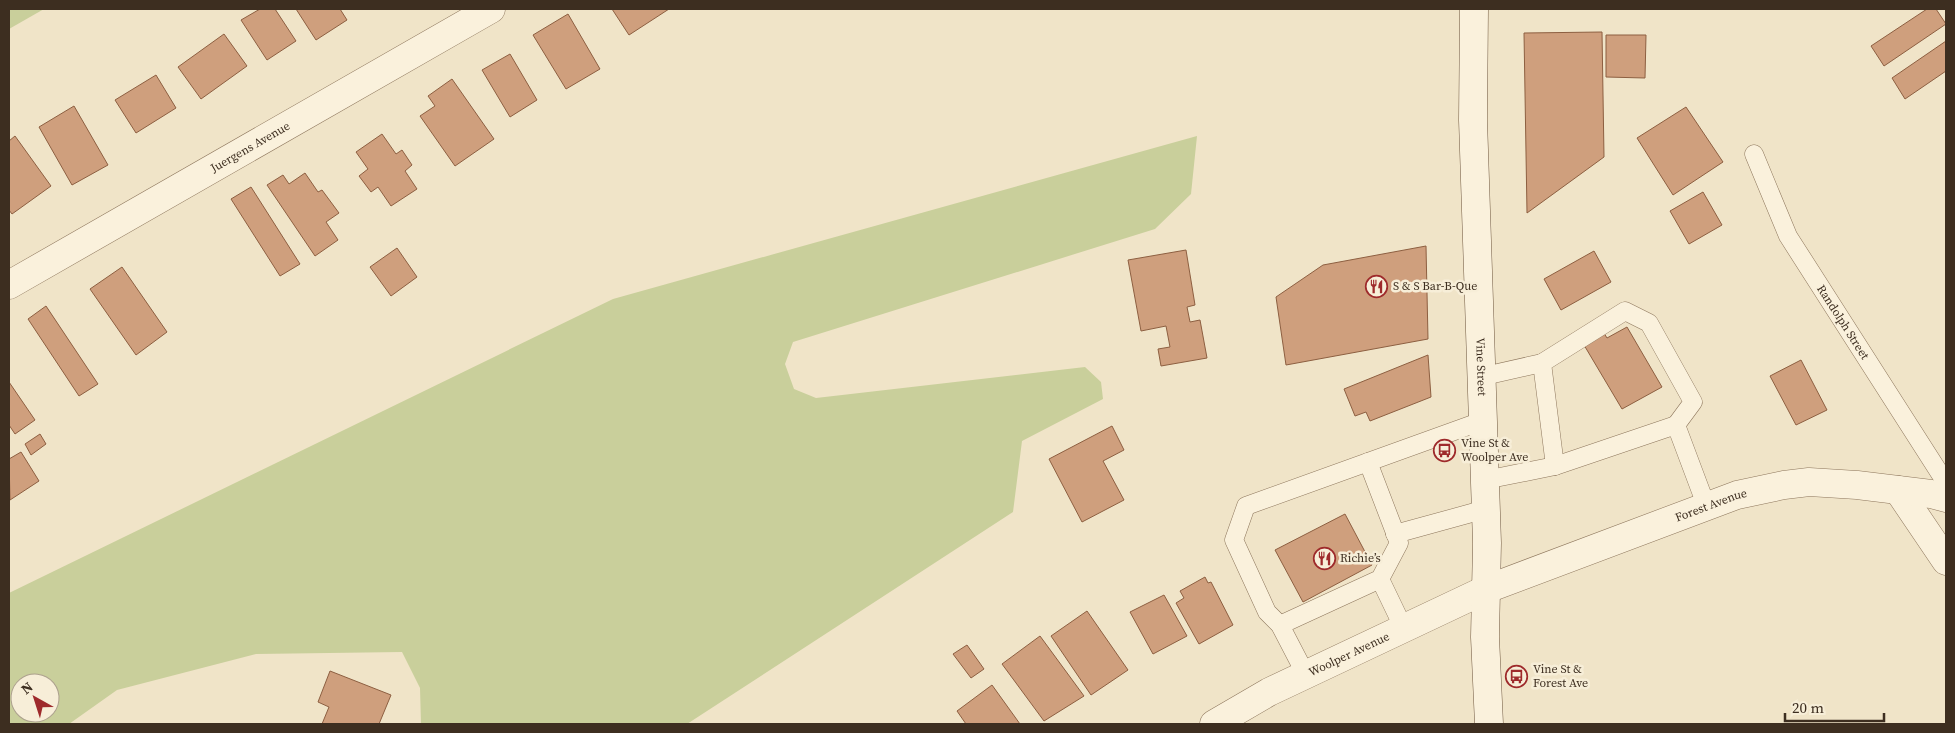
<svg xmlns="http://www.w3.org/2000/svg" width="1955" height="733" viewBox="0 0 1955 733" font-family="'Source Serif 4',serif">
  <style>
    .green { fill: #c9cf9b; fill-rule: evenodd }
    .building { fill: #cf9f7d; stroke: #8d5f41 }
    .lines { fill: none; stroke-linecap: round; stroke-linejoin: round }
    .service-casing { stroke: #8d765c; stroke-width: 19 }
    .minor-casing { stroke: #8d765c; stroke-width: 29 }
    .tertiary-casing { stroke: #8d765c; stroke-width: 29 }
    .secondary-casing { stroke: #6f573f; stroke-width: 29 }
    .service { stroke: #faf1dc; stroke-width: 18 }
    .minor { stroke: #faf1dc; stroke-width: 28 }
    .tertiary { stroke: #faf1dc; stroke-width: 28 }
    .secondary { stroke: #faf1dc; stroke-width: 28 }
    .labels { text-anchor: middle; stroke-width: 5; stroke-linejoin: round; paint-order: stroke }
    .street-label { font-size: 12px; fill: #3d2e20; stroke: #f7eed8 }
    .poi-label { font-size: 12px; fill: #3d2e20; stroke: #f7eed8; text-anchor: start }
  </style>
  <rect width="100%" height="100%" fill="#f0e4c8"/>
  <!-- green -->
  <g class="green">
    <path d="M 9,9 L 44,9 L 9,29 Z"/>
    <path d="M 1197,136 L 1191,194 L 1155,229 L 793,342 L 785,364 L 794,389 L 816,398 L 1085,367 L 1101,382 L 1103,399 L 1022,441 L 1013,512 L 687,724 L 421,724 L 420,688 L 402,652 L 256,654 L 117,690 L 69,724 L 9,724 L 9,593 L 613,299 ZM 20,683 L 50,683 L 50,713 L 20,713 Z"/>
  </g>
  <!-- building -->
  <g class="building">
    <path d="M 260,9 L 275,9 L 296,41 L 267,60 L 241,20 Z"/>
    <path d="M 296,9 L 340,9 L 347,20 L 316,40 Z"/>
    <path d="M 612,9 L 669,9 L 629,35 Z"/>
    <path d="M 1927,9 L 1936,9 L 1946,24 L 1884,66 L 1871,46 Z"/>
    <path d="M 568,14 L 600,69 L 566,89 L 533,35 Z"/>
    <path d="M 1602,32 L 1604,157 L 1527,213 L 1524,33 Z"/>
    <path d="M 224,34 L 247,66 L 201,99 L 178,67 Z"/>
    <path d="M 1606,35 L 1646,35 L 1645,78 L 1606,77 Z"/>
    <path d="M 1946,41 L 1946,71 L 1905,99 L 1892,78 Z"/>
    <path d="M 510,54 L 537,100 L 510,117 L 482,70 Z"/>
    <path d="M 156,75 L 176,108 L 136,133 L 115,100 Z"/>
    <path d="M 452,79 L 494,139 L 455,166 L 420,116 L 435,106 L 428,96 Z"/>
    <path d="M 74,106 L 108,165 L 72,185 L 39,127 Z"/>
    <path d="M 1686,107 L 1723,162 L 1673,195 L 1637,138 Z"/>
    <path d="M 382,134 L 396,154 L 402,150 L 412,165 L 405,171 L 417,189 L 391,206 L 378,187 L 371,192 L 359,176 L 368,169 L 356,152 Z"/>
    <path d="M 15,136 L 51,186 L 12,214 L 9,210 L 9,141 Z"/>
    <path d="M 305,173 L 318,192 L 322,190 L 339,213 L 326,222 L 338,240 L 315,256 L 267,185 L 283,175 L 289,184 Z"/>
    <path d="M 251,187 L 300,264 L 280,276 L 231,199 Z"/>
    <path d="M 1703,192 L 1722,225 L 1689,244 L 1670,211 Z"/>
    <path d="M 1426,246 L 1428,339 L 1286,365 L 1276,297 L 1323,265 Z"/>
    <path d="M 397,248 L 417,277 L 391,296 L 370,267 Z"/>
    <path d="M 1186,250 L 1195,305 L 1187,307 L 1190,322 L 1200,320 L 1207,358 L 1161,366 L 1158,349 L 1170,347 L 1166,326 L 1141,331 L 1128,260 Z"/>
    <path d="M 1594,251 L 1611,282 L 1561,310 L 1544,279 Z"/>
    <path d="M 122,267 L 167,332 L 136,355 L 90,289 Z"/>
    <path d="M 46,306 L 98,384 L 79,396 L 28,319 Z"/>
    <path d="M 1627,327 L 1662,387 L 1622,409 L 1584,345 L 1602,330 L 1607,338 Z"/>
    <path d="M 1428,355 L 1431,397 L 1370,421 L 1366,412 L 1355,416 L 1344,389 Z"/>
    <path d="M 1801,360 L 1827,410 L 1796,425 L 1770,376 Z"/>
    <path d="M 9,382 L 35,420 L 15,434 L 9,425 Z"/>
    <path d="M 1112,426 L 1124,450 L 1103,461 L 1124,500 L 1082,522 L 1049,459 Z"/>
    <path d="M 40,434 L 46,444 L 31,455 L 25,444 Z"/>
    <path d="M 21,452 L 39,481 L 10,500 L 9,459 Z"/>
    <path d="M 1345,514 L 1372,565 L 1303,602 L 1275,550 Z"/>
    <path d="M 1205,577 L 1208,583 L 1211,582 L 1233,625 L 1199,644 L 1176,603 L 1184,598 L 1180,591 Z"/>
    <path d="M 1164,595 L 1187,636 L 1153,654 L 1130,612 Z"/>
    <path d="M 1087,611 L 1128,670 L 1091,695 L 1051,636 Z"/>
    <path d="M 1040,636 L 1084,696 L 1044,721 L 1002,664 Z"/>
    <path d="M 967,645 L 984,669 L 971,678 L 953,654 Z"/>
    <path d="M 330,671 L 391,695 L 379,724 L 322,724 L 329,707 L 318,702 Z"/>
    <path d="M 992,685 L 1020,724 L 966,724 L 957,711 Z"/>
  </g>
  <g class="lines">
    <defs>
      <g id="service">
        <path id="s1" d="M 1754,154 L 1788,236 L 1946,483"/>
        <path d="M 1480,377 L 1542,363"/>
        <path d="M 1555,466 L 1542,363 L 1625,311 L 1649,323 L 1693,402 L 1676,425"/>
        <path d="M 1485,480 L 1555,466 L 1676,425 L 1706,505"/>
        <path d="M 1395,534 L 1486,509"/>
        <path d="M 1380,579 L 1404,629"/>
        <path d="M 1280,625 L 1380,579 L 1399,543 L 1368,462"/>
        <path d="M 1306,675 L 1280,625 L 1267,612 L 1234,540 L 1246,506 L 1482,421"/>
      </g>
      <g id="minor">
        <path id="s2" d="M 9,285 L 491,9"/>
        <path d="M 1898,490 L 1946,561"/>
      </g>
      <g id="tertiary">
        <path id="s3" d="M 1214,724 L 1269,692 L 1487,589 L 1737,495 L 1784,485 L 1809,482 L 1857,485 L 1931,494 L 1946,498"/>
      </g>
      <g id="secondary">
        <path id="s4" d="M 1474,9 L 1473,120 L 1487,543 L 1485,637 L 1489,724"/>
      </g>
    </defs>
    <!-- service casing -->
    <use href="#service" class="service-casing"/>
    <!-- minor casing -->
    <use href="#minor" class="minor-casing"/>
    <!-- tertiary casing -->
    <use href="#tertiary" class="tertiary-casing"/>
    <!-- secondary casing -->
    <use href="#secondary" class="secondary-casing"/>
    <!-- service -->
    <use href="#service" class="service"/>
    <!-- minor -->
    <use href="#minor" class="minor"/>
    <!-- tertiary -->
    <use href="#tertiary" class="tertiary"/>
    <!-- secondary -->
    <use href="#secondary" class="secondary"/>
  </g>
  <!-- icons -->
  <defs>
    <symbol id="restaurant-ring" viewBox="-11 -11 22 22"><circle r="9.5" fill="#f7eed8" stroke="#9e2a2b" stroke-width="1.5"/><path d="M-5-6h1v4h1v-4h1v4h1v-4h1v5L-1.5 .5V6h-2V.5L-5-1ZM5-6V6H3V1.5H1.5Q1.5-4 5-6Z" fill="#9e2a2b"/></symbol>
    <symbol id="bus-ring" viewBox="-11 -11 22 22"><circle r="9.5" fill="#f7eed8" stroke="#9e2a2b" stroke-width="1.5"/><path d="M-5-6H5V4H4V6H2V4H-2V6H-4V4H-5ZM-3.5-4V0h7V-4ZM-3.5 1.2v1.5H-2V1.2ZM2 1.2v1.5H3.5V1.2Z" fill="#9e2a2b"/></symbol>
  </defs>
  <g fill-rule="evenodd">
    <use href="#restaurant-ring" x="1364" y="274" width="25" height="25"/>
    <use href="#bus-ring" x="1432" y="438" width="25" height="25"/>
    <use href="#restaurant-ring" x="1312" y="546" width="25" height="25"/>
    <use href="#bus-ring" x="1504" y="664" width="25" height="25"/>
  </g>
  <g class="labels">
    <!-- street labels -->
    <g class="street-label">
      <text dy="4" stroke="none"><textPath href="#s2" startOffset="278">Juergens Avenue</textPath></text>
      <text dy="4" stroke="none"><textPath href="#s1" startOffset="191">Randolph Street</textPath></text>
      <text dy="4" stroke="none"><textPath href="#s4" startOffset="358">Vine Street</textPath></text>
      <text dy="4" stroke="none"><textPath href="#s3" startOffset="544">Forest Avenue</textPath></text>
      <text dy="4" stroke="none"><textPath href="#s3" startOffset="152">Woolper Avenue</textPath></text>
    </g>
    <!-- poi labels -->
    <g class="poi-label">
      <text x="1393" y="290">S &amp; S Bar-B-Que</text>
      <text x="1461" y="447">Vine St &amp;<tspan x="1461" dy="14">Woolper Ave</tspan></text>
      <text x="1340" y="562">Richie’s</text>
      <text x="1533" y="673">Vine St &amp;<tspan x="1533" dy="14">Forest Ave</tspan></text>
    </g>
  </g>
  <!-- border -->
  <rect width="1955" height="733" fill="none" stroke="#3d2e20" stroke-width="20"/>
  <!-- north arrow -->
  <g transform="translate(35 698) rotate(321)"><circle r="24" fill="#f7eed8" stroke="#ada18e"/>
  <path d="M0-4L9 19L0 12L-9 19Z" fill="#9e2a2b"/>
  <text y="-8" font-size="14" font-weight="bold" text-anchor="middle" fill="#3d2e20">N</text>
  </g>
  <!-- scale -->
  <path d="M1785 713v8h99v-8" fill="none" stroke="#3d2e20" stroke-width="2.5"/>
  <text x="1792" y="713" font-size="15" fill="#3d2e20" stroke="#f7eed8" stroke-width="4" paint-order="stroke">20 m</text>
</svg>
